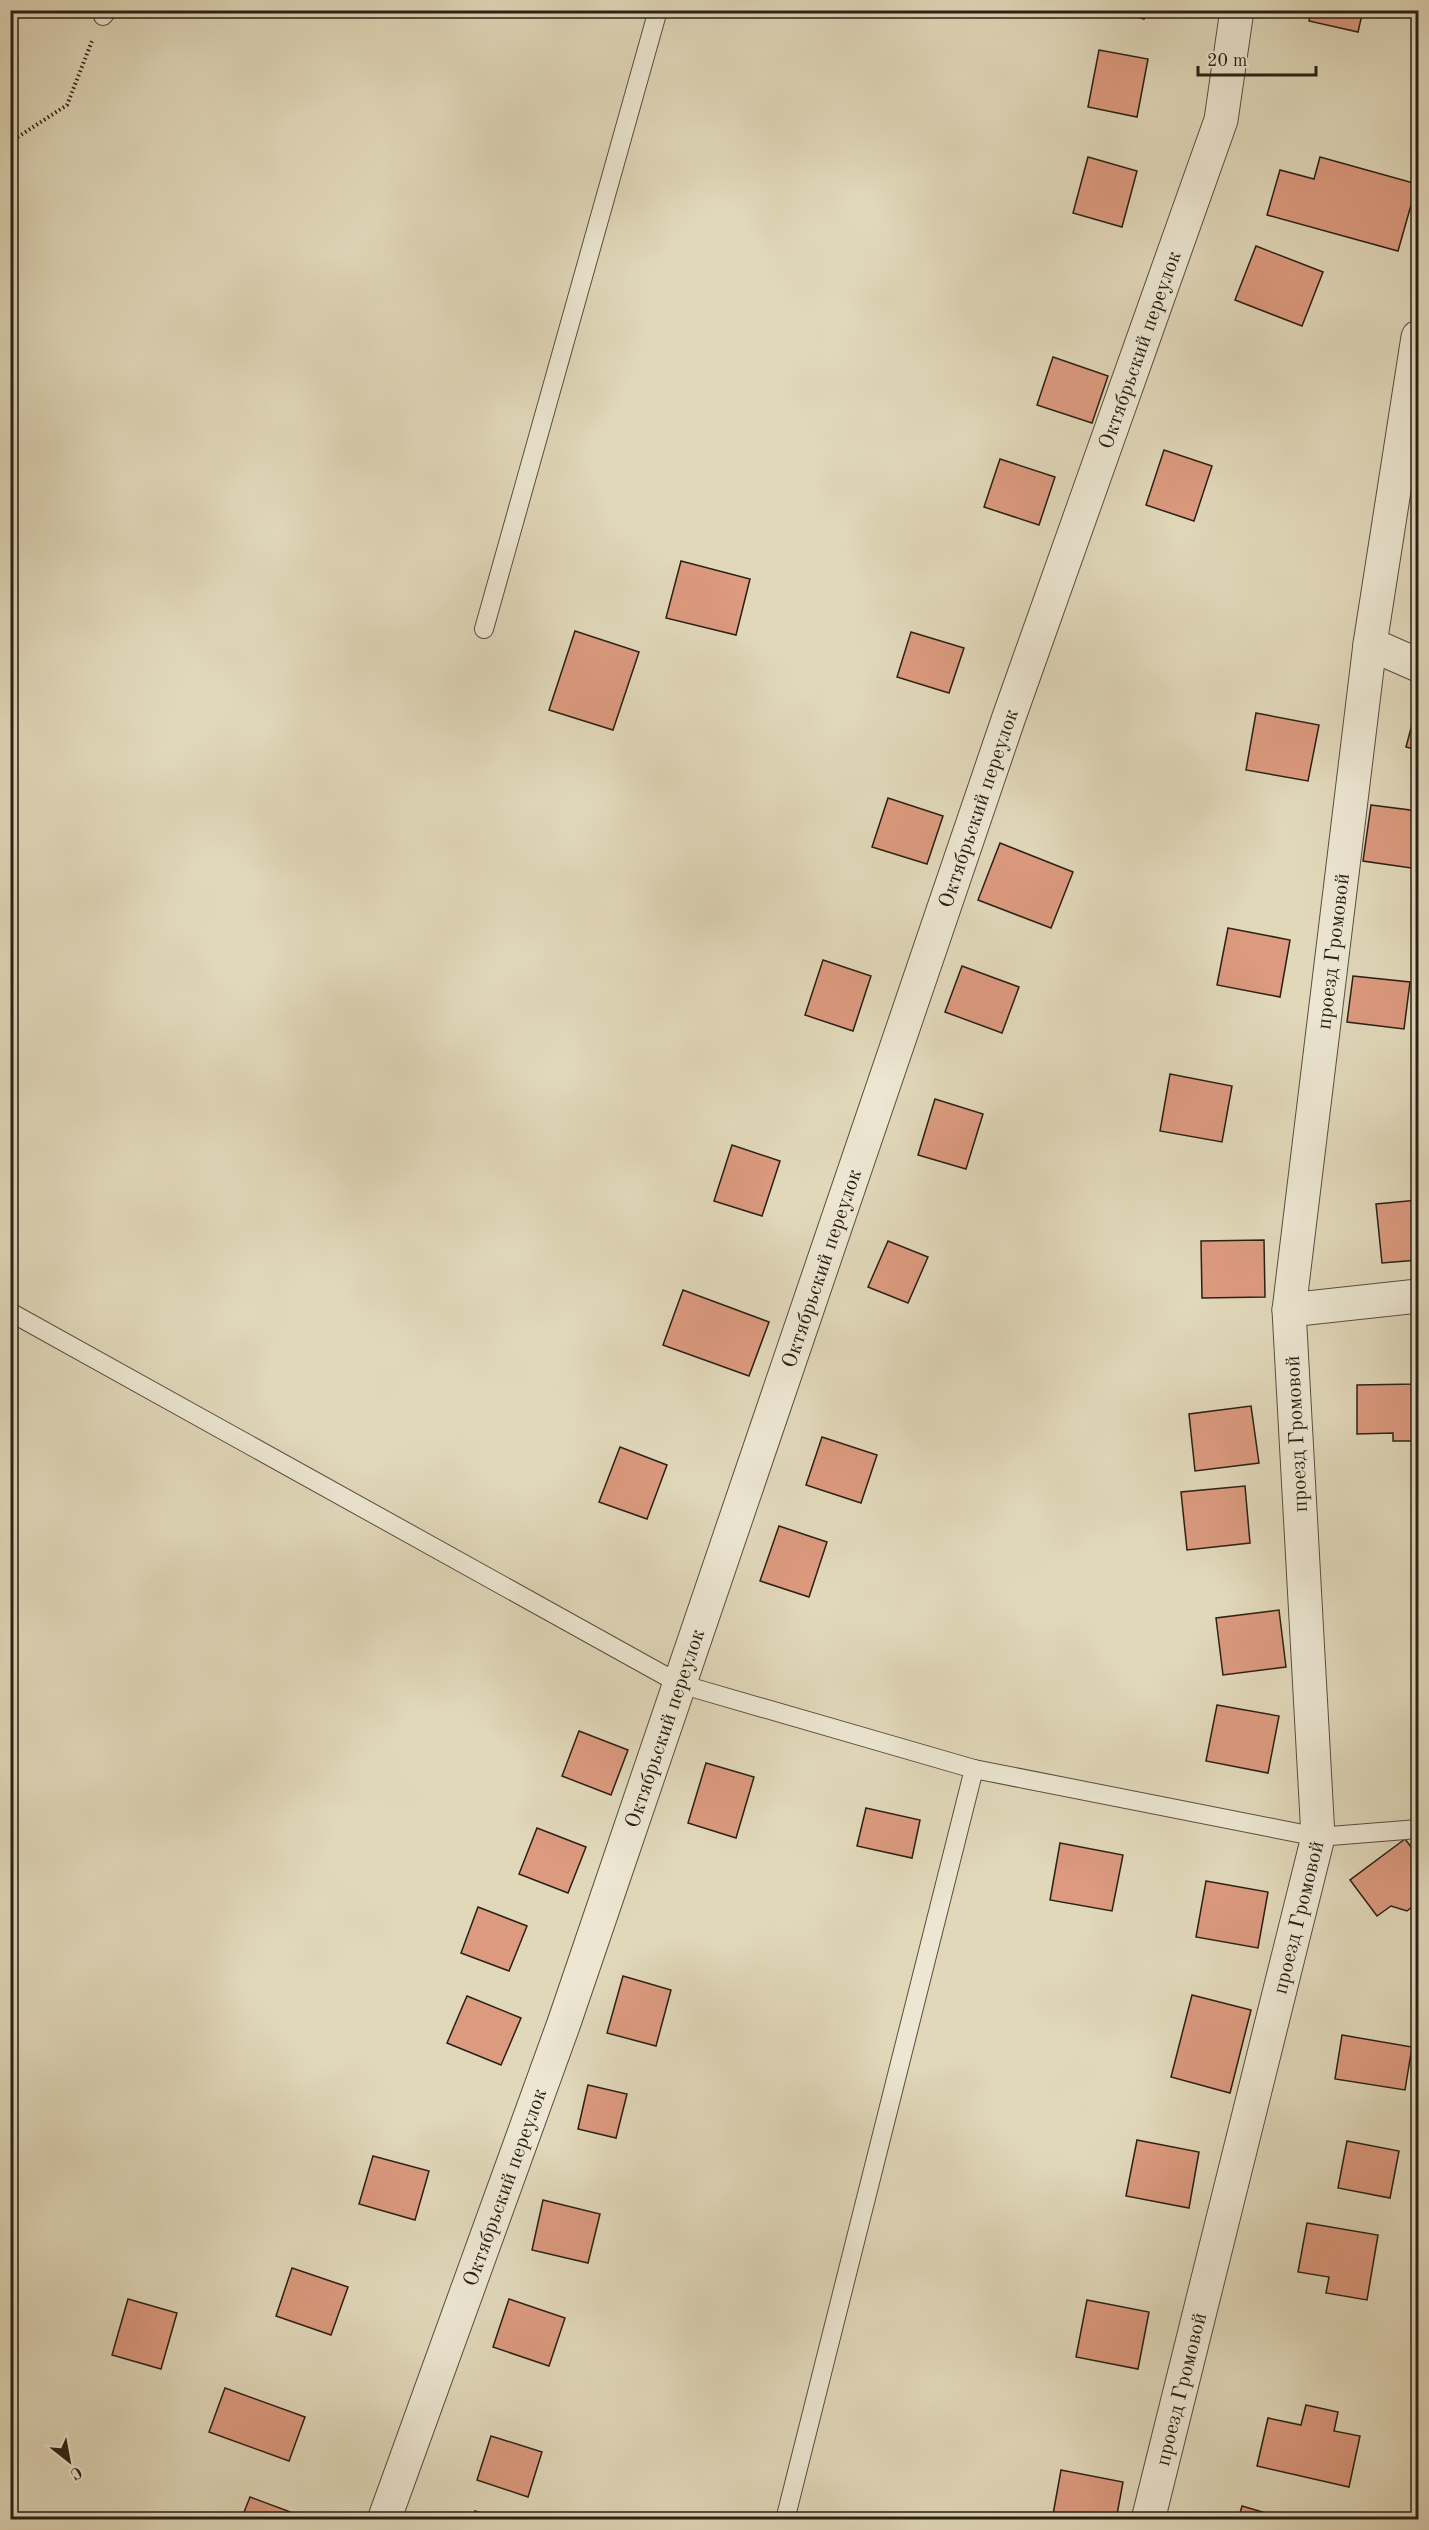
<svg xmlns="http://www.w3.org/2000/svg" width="1429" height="2530" viewBox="0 0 1429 2530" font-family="'Old Standard TT',serif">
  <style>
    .building { fill: #dc9a7f; stroke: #2a2014; stroke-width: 1.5 }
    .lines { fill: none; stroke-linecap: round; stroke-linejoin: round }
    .lane-casing { stroke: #584e3e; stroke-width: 20 }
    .street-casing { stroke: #584e3e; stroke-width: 35 }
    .path { stroke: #2a2014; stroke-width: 4; stroke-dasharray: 1.5 3; stroke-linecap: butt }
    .lane { stroke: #ece6d2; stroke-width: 18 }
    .street { stroke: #ece6d2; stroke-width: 33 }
    .labels { text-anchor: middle; stroke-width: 4.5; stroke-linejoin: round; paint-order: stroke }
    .street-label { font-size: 21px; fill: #2a2014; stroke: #ece6d2 }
  </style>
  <rect width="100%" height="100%" fill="#e1d8ba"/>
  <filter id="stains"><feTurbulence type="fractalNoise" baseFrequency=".00333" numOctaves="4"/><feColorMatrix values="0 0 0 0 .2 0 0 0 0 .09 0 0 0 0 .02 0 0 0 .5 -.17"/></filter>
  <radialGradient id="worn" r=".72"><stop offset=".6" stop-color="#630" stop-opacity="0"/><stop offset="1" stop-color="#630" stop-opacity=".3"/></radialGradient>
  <!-- building -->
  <g class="building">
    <path d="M 1115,10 L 1147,10 L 1144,19 Z"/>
    <path d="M 1311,10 L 1363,10 L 1358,32 L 1309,21 Z"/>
    <path d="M 1099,50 L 1148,59 L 1137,117 L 1088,107 Z"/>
    <path d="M 1088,157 L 1137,171 L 1122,227 L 1073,213 Z"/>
    <path d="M 1320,157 L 1417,184 L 1398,251 L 1267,215 L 1280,170 L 1314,179 Z"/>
    <path d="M 1256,246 L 1323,272 L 1302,326 L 1235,300 Z"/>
    <path d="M 1053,357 L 1108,376 L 1092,423 L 1037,405 Z"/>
    <path d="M 1164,450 L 1212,466 L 1194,521 L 1146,505 Z"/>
    <path d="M 1000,459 L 1055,477 L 1039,525 L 984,507 Z"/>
    <path d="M 681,561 L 750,579 L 736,635 L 666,618 Z"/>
    <path d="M 575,631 L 639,652 L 613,730 L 549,710 Z"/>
    <path d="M 911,632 L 964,648 L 949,693 L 897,677 Z"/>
    <path d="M 1256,713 L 1319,725 L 1308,781 L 1246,770 Z"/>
    <path d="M 1414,717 L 1418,718 L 1418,750 L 1406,747 Z"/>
    <path d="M 888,798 L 943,816 L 927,864 L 872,847 Z"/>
    <path d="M 1371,805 L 1418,811 L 1418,869 L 1363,861 Z"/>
    <path d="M 1000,843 L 1073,872 L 1051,928 L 978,900 Z"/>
    <path d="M 1228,928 L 1290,940 L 1280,997 L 1217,985 Z"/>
    <path d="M 823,960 L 871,976 L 853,1031 L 805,1015 Z"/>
    <path d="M 962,966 L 1019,987 L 1002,1033 L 945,1012 Z"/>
    <path d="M 1353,976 L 1410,982 L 1404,1029 L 1347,1022 Z"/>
    <path d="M 1170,1074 L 1232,1086 L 1222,1142 L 1160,1131 Z"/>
    <path d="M 935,1099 L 983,1114 L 966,1169 L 918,1155 Z"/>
    <path d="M 732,1145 L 780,1161 L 762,1216 L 714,1201 Z"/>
    <path d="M 1418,1200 L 1418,1260 L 1382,1263 L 1376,1204 Z"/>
    <path d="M 1264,1240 L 1265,1297 L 1202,1298 L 1201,1241 Z"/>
    <path d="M 888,1241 L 928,1257 L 908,1303 L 868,1287 Z"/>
    <path d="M 683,1290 L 769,1322 L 749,1376 L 663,1345 Z"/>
    <path d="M 1415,1350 L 1418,1350 L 1418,1441 L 1393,1441 L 1393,1433 L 1357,1434 L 1357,1385 L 1416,1384 Z"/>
    <path d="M 1251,1406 L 1259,1463 L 1195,1471 L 1189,1414 Z"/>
    <path d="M 822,1437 L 877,1455 L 861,1503 L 806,1485 Z"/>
    <path d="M 620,1447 L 667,1465 L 647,1519 L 599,1502 Z"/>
    <path d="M 1245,1486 L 1250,1543 L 1187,1550 L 1181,1492 Z"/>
    <path d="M 779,1526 L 827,1542 L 809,1597 L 760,1581 Z"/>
    <path d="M 1279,1610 L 1286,1667 L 1223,1675 L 1216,1618 Z"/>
    <path d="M 1217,1705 L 1279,1716 L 1268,1773 L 1206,1761 Z"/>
    <path d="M 579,1731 L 628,1750 L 611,1795 L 562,1776 Z"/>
    <path d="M 706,1763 L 754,1777 L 736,1838 L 688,1823 Z"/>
    <path d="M 866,1808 L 920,1820 L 912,1858 L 857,1846 Z"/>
    <path d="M 537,1828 L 586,1847 L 568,1893 L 519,1874 Z"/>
    <path d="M 1405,1839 L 1418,1856 L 1418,1902 L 1407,1911 L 1391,1906 L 1377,1916 L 1350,1880 Z"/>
    <path d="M 1060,1843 L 1123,1855 L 1112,1911 L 1050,1900 Z"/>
    <path d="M 1206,1881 L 1268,1892 L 1258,1948 L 1196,1937 Z"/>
    <path d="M 478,1907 L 527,1926 L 509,1971 L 461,1953 Z"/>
    <path d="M 623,1976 L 671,1990 L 656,2046 L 607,2033 Z"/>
    <path d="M 1192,1995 L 1251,2010 L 1230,2093 L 1171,2077 Z"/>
    <path d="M 467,1996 L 521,2018 L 501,2065 L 447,2043 Z"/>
    <path d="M 1342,2035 L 1412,2047 L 1405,2090 L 1335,2079 Z"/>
    <path d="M 588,2085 L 627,2094 L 616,2138 L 578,2129 Z"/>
    <path d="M 1137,2140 L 1199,2152 L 1189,2208 L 1126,2196 Z"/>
    <path d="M 1347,2141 L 1399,2151 L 1390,2198 L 1338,2188 Z"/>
    <path d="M 373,2156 L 429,2171 L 415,2220 L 359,2204 Z"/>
    <path d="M 543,2200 L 600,2214 L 588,2263 L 532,2250 Z"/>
    <path d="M 1307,2223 L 1378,2235 L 1367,2300 L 1326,2293 L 1329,2277 L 1298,2272 Z"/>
    <path d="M 292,2268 L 348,2287 L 331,2335 L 276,2316 Z"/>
    <path d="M 128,2299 L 177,2313 L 161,2369 L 112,2355 Z"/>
    <path d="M 509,2299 L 565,2318 L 549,2366 L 493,2347 Z"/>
    <path d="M 1087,2300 L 1149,2312 L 1138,2369 L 1076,2357 Z"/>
    <path d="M 225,2388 L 305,2417 L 289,2461 L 209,2432 Z"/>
    <path d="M 1306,2405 L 1338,2412 L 1334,2431 L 1360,2436 L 1349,2487 L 1257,2466 L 1268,2418 L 1301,2425 Z"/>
    <path d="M 491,2436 L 542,2452 L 528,2497 L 477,2480 Z"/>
    <path d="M 1061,2470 L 1123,2482 L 1116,2520 L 1052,2520 Z"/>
    <path d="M 250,2497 L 312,2520 L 241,2520 Z"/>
    <path d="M 1242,2506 L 1290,2520 L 1238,2520 Z"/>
    <path d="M 475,2511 L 501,2520 L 472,2520 Z"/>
  </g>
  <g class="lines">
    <defs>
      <g id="lane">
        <path d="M 103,16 L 108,10"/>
        <path d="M 484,629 L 658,10"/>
        <path d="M 10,1312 L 680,1684 L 974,1769"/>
        <path d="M 785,2520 L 974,1769 L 1318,1837 L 1418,1829"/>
      </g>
      <g id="street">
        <path d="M 1370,644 L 1418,665"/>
        <path d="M 1289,1310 L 1418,1296"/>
        <path id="s1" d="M 384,2520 L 564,2023 L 1009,717 L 1221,120 L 1237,10"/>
        <path id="s2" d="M 1148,2520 L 1318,1837 L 1289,1310 L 1370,644 L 1418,337"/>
      </g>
    </defs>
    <!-- lane casing -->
    <use href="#lane" class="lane-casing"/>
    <!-- street casing -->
    <use href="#street" class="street-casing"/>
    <!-- path -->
    <path class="path" d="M 10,142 L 67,105 L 92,41"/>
    <!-- lane -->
    <use href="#lane" class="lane"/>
    <!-- street -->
    <use href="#street" class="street"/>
  </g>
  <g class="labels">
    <!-- street labels -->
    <g class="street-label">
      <text dy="7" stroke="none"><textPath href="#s1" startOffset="2298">Октябрьский переулок</textPath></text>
      <text dy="7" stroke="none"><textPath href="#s1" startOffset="1812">Октябрьский переулок</textPath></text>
      <text dy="7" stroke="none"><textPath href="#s2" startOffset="1593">проезд Громовой</textPath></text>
      <text dy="7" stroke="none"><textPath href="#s1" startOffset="1326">Октябрьский переулок</textPath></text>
      <text transform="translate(1296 1434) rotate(-93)" y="7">проезд Громовой</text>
      <text dy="7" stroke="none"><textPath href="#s1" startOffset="840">Октябрьский переулок</textPath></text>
      <text dy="7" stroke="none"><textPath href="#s2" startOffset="621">проезд Громовой</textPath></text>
      <text dy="7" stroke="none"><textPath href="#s1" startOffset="354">Октябрьский переулок</textPath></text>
      <text dy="7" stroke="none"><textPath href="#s2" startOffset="135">проезд Громовой</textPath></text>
    </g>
  </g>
  <!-- margin -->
  <rect width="1429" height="2530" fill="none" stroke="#e1d8ba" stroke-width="36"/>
  <rect x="12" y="12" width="1405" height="2506" fill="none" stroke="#2a2014" stroke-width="3"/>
  <rect x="18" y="18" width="1393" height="2494" fill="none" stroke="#2a2014" stroke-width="1.5"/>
  <!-- north arrow -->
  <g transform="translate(69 2461) rotate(149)" stroke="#ece6d2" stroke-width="4.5" paint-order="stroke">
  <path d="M0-4.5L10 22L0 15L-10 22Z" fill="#2a2014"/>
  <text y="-9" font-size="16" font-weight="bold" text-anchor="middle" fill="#2a2014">С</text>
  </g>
  <!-- scale -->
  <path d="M1198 66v9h118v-9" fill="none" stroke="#2a2014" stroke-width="3"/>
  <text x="1207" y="66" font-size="18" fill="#2a2014" stroke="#ece6d2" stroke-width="4.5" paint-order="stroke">20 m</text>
  <rect width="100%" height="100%" filter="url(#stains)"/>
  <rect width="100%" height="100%" fill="url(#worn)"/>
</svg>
